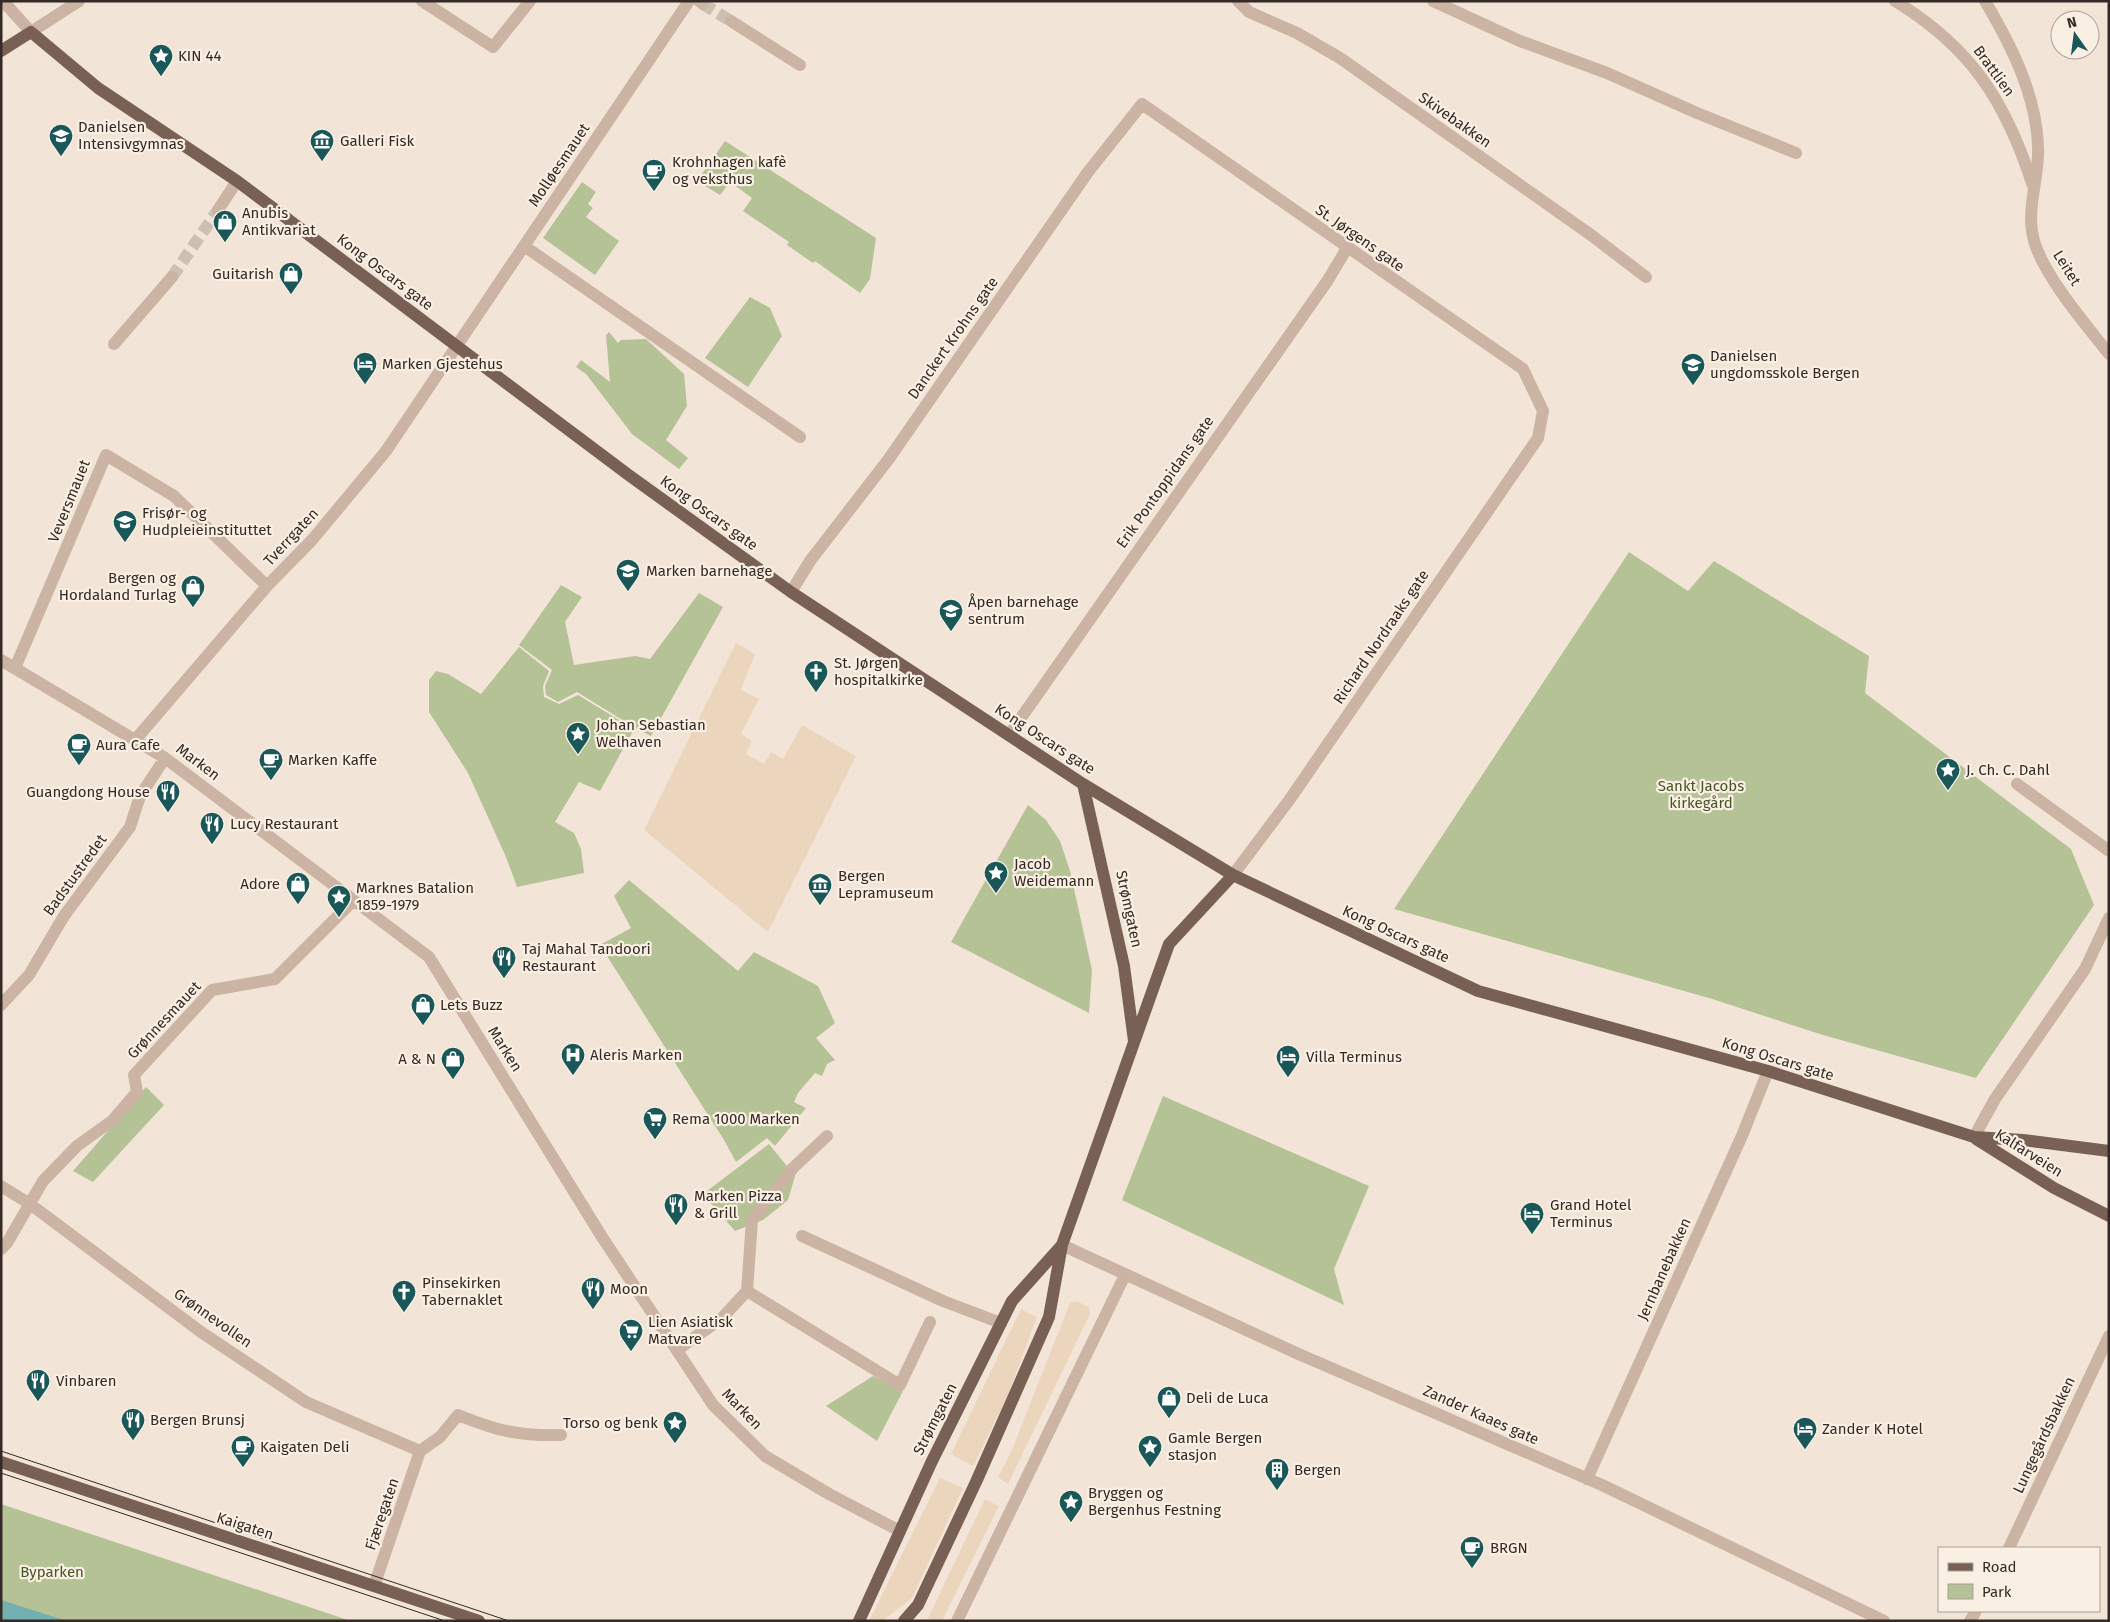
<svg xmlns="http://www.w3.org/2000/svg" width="2110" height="1622" font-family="'Fira Sans',sans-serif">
  <rect width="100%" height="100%" fill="#f2e5d7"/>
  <path fill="#b5c296" d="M 725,141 L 876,238 L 870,279 L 860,293 L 815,261 L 813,263 L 787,245 L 789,242 L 743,211 L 752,198 L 730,182 L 720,195 L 697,181 Z
    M 582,182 L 596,192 L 588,204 L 593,208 L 586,217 L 619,241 L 595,275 L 543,238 Z
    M 750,297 L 770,308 L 782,336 L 748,387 L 705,358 Z
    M 609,332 L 618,343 L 621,340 L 646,339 L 684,374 L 687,406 L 666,440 L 688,458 L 679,469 L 632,434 L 586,374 L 576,367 L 581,360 L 610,382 L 606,335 Z
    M 1629,552 L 1688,591 L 1714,561 L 1869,656 L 1865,693 L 2071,849 L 2094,905 L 1976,1078 L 1823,1035 L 1709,998 L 1394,909 Z
    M 561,585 L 582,597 L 565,622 L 574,665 L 635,656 L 650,659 L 699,593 L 723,607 L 651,736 L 637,729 L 577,692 L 558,702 L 546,695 L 545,686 L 552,670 L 519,645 Z
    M 519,647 L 549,671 L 543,686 L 544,697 L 559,704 L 578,695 L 634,729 L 600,791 L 579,782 L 555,822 L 574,833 L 581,849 L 584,873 L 517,887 L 506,857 L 468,773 L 429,712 L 429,680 L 436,671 L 448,674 L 481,694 Z
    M 1028,805 L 1046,820 L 1060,841 L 1070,871 L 1092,970 L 1089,1013 L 951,942 Z
    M 629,880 L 738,971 L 754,952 L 818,986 L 835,1023 L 816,1038 L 835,1060 L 827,1064 L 822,1076 L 815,1073 L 798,1093 L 794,1102 L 806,1108 L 775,1146 L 767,1138 L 736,1162 L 724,1140 L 600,945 L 631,928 L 614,896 Z
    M 146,1087 L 164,1105 L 93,1182 L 73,1171 Z
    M 1163,1096 L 1369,1186 L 1334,1269 L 1344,1305 L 1122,1200 Z
    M 769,1144 L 795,1176 L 788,1200 L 763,1220 L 735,1231 L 703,1194 Z
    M 873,1376 L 903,1391 L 877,1441 L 826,1406 Z
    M 1,1504 L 351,1621 L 1,1621 Z"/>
  <path fill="#ecd5bd" d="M 736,643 L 755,654 L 741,690 L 759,699 L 741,734 L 752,741 L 746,754 L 764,764 L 771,752 L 783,759 L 802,725 L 856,756 L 768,932 L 644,830 Z
    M 1077,1301 L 1089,1307 L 1090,1314 L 1008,1484 L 998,1477 L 1012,1450 L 1068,1308 L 1070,1303 Z
    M 1021,1309 L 1037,1317 L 1007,1397 L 973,1466 L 951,1454 Z
    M 940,1478 L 963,1488 L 912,1598 L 882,1621 L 869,1621 Z
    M 985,1499 L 999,1506 L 942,1621 L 932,1621 L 928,1618 Z"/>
  <path fill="#74b0b1" d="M 1,1600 L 67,1621 L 1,1621 Z"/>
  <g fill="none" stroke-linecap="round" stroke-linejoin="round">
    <path stroke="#ccc0b3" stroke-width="12" stroke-dasharray="12 6" stroke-linecap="butt" d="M 703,4 L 731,21
      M 172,277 L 218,210"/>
    <path stroke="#cbb4a3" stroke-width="12" d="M 3,1 L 31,32 L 79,1
      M 422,1 L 493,47 L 530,1
      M 699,1 L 703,4
      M 1238,1 L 1249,12 L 1297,33 L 1340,58 L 1591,235 L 1646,277
      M 1433,1 L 1520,41 L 1607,73 L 1697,113 L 1796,153
      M 1895,1 C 1972,48 2006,102 2033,186
      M 1985,1 C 2011,45 2036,94 2038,146 C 2040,178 2024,211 2035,244 C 2046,278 2086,325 2109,354
      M 731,21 L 800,65
      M 218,210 L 237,181
      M 524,246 L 800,437
      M 114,344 L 172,277
      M 791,592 L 810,561 L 888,460 L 1088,172 L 1142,104 L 1523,369 L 1543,411 L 1538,438 L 1290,799 L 1233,875
      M 1,660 L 165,758 L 429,957 L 602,1237 L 713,1405 L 765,1456 L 829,1494 L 900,1531
      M 15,668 L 106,455 L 174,496 L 267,586
      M 1009,735 L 1328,280 L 1347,248
      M 136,739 L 267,586 L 312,540 L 386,451 L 689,1
      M 2017,784 L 2109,851
      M 1,1005 L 29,975 L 64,916 L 130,827 L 140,796 L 165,758
      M 1974,1137 L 1995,1099 L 2085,969 L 2109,918
      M 1,1186 L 30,1204 L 201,1332 L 306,1402 L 420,1451
      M 802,1236 L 943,1301 L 1001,1323
      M 1062,1245 L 1294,1352 L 1602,1485 L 1884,1621
      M 1,1249 L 7,1243 L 43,1181 L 77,1146 L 113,1120 L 137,1092 L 134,1075 L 212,990 L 275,979 L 353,901
      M 747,1291 L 752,1220 L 793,1168 L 827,1136
      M 677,1350 L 722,1318 L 747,1291 L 900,1385 L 930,1322
      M 420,1451 L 440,1437 L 458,1415 C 498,1431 518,1436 561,1435
      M 1587,1479 L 1741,1138 L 1768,1071
      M 2009,1548 L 2109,1336
      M 374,1586 L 420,1451
      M 957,1621 L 1125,1275
      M 1970,1621 L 1976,1611"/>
    <path stroke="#786055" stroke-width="12" d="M 1,51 L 31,32 L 98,88 L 237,181 L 630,476 L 791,592 L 1083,784 L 1233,875 L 1478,991 L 1768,1071 L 1974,1137 L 2023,1140 L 2109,1151
      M 1083,784 L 1124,966 L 1134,1041
      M 1976,1139 L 2054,1188 L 2109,1216
      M 1,1462 L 479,1621
      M 859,1621 L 932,1461 L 1012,1301 L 1062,1245
      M 904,1621 L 918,1605 L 976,1482 L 1049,1317 L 1062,1245 L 1169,944 L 1233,875"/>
    <path stroke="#352a25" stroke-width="1" d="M 1,1451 L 509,1621
      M 1,1473 L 445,1621"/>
  </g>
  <defs>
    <symbol id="sight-pin" viewBox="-11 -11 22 30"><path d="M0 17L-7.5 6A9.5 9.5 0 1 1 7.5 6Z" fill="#195759" stroke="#faefe3"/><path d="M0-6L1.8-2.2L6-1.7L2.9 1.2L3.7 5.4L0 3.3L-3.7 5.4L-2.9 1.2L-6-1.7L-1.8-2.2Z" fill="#fff"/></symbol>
    <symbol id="school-pin" viewBox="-11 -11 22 30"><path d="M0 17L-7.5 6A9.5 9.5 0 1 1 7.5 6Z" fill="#195759" stroke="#faefe3"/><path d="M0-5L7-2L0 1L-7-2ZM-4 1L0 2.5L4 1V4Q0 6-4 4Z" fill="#fff"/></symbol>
    <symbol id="museum-pin" viewBox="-11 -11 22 30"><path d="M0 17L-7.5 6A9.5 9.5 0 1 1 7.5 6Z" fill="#195759" stroke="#faefe3"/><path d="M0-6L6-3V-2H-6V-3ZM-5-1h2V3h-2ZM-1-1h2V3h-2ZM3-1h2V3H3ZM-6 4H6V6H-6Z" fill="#fff"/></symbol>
    <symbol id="cafe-pin" viewBox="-11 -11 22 30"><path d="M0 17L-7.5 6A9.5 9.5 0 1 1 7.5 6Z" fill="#195759" stroke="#faefe3"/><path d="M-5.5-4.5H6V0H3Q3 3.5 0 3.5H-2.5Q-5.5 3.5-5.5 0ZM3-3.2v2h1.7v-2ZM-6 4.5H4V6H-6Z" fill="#fff"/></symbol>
    <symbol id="shop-pin" viewBox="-11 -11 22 30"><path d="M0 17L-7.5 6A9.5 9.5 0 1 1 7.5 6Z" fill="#195759" stroke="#faefe3"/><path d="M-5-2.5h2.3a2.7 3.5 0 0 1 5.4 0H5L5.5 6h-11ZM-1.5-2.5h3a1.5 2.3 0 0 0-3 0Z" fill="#fff"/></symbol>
    <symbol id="hotel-pin" viewBox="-11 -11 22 30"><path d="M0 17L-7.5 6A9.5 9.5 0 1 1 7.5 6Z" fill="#195759" stroke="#faefe3"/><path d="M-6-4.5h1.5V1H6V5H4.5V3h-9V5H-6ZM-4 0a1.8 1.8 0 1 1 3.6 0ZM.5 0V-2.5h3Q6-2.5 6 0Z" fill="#fff"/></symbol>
    <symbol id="university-pin" viewBox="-11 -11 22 30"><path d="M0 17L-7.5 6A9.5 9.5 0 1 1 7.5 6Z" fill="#195759" stroke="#faefe3"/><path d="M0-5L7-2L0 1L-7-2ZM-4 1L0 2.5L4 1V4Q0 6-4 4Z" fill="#fff"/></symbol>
    <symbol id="church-pin" viewBox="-11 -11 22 30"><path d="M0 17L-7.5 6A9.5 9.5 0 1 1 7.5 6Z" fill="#195759" stroke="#faefe3"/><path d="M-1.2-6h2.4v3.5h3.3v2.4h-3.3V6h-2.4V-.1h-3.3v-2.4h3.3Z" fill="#fff"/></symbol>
    <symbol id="restaurant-pin" viewBox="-11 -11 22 30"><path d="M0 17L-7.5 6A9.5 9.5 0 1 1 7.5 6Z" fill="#195759" stroke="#faefe3"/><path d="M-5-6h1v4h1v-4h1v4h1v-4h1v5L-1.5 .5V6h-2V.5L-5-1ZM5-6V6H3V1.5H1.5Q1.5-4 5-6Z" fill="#fff"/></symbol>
    <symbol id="hospital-pin" viewBox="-11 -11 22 30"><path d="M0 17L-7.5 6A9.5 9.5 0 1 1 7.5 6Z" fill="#195759" stroke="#faefe3"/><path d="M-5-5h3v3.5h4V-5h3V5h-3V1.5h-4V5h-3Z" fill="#fff"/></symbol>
    <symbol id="supermarket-pin" viewBox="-11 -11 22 30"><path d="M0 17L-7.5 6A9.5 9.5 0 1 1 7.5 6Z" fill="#195759" stroke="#faefe3"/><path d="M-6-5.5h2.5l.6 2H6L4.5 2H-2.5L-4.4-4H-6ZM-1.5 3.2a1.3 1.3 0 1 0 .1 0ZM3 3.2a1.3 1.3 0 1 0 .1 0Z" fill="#fff"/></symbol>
    <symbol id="building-pin" viewBox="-11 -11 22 30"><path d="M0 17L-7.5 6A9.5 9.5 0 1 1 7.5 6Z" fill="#195759" stroke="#faefe3"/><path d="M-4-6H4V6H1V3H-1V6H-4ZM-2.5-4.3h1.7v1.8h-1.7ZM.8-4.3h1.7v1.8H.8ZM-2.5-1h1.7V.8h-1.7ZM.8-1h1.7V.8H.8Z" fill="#fff"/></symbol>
  </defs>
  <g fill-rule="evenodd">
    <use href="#sight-pin" x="147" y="42" width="28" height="38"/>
    <use href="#school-pin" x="47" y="122" width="28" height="38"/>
    <use href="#museum-pin" x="308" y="127" width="28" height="38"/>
    <use href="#cafe-pin" x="640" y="157" width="28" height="38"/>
    <use href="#shop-pin" x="211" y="208" width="28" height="38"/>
    <use href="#shop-pin" x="277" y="260" width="28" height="38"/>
    <use href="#hotel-pin" x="351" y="350" width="28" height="38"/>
    <use href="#school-pin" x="1679" y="351" width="28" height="38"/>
    <use href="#university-pin" x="111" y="508" width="28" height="38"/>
    <use href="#school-pin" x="614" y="557" width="28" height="38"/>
    <use href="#shop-pin" x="179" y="573" width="28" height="38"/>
    <use href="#school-pin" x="937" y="597" width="28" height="38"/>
    <use href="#church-pin" x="802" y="658" width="28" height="38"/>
    <use href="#sight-pin" x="564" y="720" width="28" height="38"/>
    <use href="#cafe-pin" x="65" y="731" width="28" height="38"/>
    <use href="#cafe-pin" x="257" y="746" width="28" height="38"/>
    <use href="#sight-pin" x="1934" y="756" width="28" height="38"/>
    <use href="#restaurant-pin" x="154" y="778" width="28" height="38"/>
    <use href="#restaurant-pin" x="198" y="810" width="28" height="38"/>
    <use href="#sight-pin" x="982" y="859" width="28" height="38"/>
    <use href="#shop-pin" x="284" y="870" width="28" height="38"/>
    <use href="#museum-pin" x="806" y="871" width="28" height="38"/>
    <use href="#sight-pin" x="325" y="883" width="28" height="38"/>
    <use href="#restaurant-pin" x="490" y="944" width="28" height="38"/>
    <use href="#shop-pin" x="409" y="991" width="28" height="38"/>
    <use href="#hospital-pin" x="559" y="1041" width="28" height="38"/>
    <use href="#hotel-pin" x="1274" y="1043" width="28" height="38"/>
    <use href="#shop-pin" x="439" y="1045" width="28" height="38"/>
    <use href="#supermarket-pin" x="641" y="1105" width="28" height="38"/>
    <use href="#restaurant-pin" x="662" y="1191" width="28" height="38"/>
    <use href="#hotel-pin" x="1518" y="1200" width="28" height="38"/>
    <use href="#restaurant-pin" x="579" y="1275" width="28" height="38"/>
    <use href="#church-pin" x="390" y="1278" width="28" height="38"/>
    <use href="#supermarket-pin" x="617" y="1317" width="28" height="38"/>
    <use href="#restaurant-pin" x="24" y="1367" width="28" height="38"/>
    <use href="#shop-pin" x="1155" y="1384" width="28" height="38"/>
    <use href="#restaurant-pin" x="119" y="1406" width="28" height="38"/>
    <use href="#sight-pin" x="661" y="1409" width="28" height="38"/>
    <use href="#hotel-pin" x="1791" y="1415" width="28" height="38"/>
    <use href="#cafe-pin" x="229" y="1433" width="28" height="38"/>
    <use href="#sight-pin" x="1136" y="1433" width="28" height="38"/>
    <use href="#building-pin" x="1263" y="1456" width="28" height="38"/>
    <use href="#sight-pin" x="1057" y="1488" width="28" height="38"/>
    <use href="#cafe-pin" x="1458" y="1534" width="28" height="38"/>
  </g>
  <g text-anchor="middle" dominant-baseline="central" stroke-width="4.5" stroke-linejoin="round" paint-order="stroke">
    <g font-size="15" fill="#352a25" stroke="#faefe3" text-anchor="start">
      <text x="178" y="56">KIN 44</text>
      <text x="78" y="127">Danielsen<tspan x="78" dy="17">Intensivgymnas</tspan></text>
      <text x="340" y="141">Galleri Fisk</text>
      <text x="672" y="162">Krohnhagen kafè<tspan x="672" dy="17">og veksthus</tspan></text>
      <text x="242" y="213">Anubis<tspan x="242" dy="17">Antikvariat</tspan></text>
      <text x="274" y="274" text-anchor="end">Guitarish</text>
      <text x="1710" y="356">Danielsen<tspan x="1710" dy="17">ungdomsskole Bergen</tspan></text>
      <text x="382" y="364">Marken Gjestehus</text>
      <text x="142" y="513">Frisør- og<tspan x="142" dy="17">Hudpleieinstituttet</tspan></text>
      <text x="646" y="571">Marken barnehage</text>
      <text x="176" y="578" text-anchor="end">Bergen og<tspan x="176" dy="17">Hordaland Turlag</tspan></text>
      <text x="968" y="602">Åpen barnehage<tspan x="968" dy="17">sentrum</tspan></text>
      <text x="834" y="663">St. Jørgen<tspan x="834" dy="17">hospitalkirke</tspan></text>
      <text x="596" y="725">Johan Sebastian<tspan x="596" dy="17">Welhaven</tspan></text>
      <text x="96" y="745">Aura Cafe</text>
      <text x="288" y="760">Marken Kaffe</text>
      <text x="1966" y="770">J. Ch. C. Dahl</text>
      <text x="150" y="792" text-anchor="end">Guangdong House</text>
      <text x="230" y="824">Lucy Restaurant</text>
      <text x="1014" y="864">Jacob<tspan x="1014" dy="17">Weidemann</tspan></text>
      <text x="838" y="876">Bergen<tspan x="838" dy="17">Lepramuseum</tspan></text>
      <text x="280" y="884" text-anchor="end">Adore</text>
      <text x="356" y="888">Marknes Batalion<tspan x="356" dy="17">1859-1979</tspan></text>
      <text x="522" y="949">Taj Mahal Tandoori<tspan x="522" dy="17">Restaurant</tspan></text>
      <text x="440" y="1005">Lets Buzz</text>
      <text x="590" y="1055">Aleris Marken</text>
      <text x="1306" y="1057">Villa Terminus</text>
      <text x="436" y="1059" text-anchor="end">A &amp; N</text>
      <text x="672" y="1119">Rema 1000 Marken</text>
      <text x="694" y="1196">Marken Pizza<tspan x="694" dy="17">&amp; Grill</tspan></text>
      <text x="1550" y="1205">Grand Hotel<tspan x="1550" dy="17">Terminus</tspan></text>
      <text x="422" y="1283">Pinsekirken<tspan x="422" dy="17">Tabernaklet</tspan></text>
      <text x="610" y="1289">Moon</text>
      <text x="648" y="1322">Lien Asiatisk<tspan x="648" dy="17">Matvare</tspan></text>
      <text x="56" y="1381">Vinbaren</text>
      <text x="1186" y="1398">Deli de Luca</text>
      <text x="150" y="1420">Bergen Brunsj</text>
      <text x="658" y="1423" text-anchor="end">Torso og benk</text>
      <text x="1822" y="1429">Zander K Hotel</text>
      <text x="1168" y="1438">Gamle Bergen<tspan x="1168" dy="17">stasjon</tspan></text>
      <text x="260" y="1447">Kaigaten Deli</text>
      <text x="1294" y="1470">Bergen</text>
      <text x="1088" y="1493">Bryggen og<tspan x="1088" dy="17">Bergenhus Festning</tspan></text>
      <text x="1490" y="1548">BRGN</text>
    </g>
    <g font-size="15" fill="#352a25" stroke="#faefe3">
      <text transform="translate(1994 71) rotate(54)">Brattlien</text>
      <text transform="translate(1455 120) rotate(35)">Skivebakken</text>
      <text transform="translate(559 165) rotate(-56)">Molløesmauet</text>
      <text transform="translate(1360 238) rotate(35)">St. Jørgens gate</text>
      <text transform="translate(2067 268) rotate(58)">Leitet</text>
      <text transform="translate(385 272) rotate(37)">Kong Oscars gate</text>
      <text transform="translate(953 338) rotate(-55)">Danckert Krohns gate</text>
      <text transform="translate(1165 482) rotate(-55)">Erik Pontoppidans gate</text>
      <text transform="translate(69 501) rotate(-68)">Veversmauet</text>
      <text transform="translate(709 513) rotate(36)">Kong Oscars gate</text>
      <text transform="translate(291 537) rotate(-47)">Tverrgaten</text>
      <text transform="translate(1381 637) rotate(-56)">Richard Nordraaks gate</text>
      <text transform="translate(1045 739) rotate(33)">Kong Oscars gate</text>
      <text transform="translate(198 762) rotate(37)">Marken</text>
      <text transform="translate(75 875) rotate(-54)">Badstustredet</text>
      <text transform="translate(1129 909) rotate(78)">Strømgaten</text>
      <text transform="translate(1396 934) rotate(25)">Kong Oscars gate</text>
      <text transform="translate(164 1020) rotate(-47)">Grønnesmauet</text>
      <text transform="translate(505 1049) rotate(58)">Marken</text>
      <text transform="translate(1778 1059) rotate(17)">Kong Oscars gate</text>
      <text transform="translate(2029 1153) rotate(32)">Kalfarveien</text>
      <text transform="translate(1664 1269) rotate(-66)">Jernbanebakken</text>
      <text transform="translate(213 1318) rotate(35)">Grønnevollen</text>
      <text transform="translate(742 1409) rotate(46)">Marken</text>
      <text transform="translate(1481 1415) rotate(24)">Zander Kaaes gate</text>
      <text transform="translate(935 1419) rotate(-63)">Strømgaten</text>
      <text transform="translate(2044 1435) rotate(-65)">Lungegårdsbakken</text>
      <text transform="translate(382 1514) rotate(-71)">Fjæregaten</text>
      <text transform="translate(245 1526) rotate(18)">Kaigaten</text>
    </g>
    <g font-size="15" fill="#465528" stroke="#faefe3">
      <text x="1701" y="786">Sankt Jacobs<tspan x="1701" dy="17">kirkegård</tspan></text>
      <text x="52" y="1572">Byparken</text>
    </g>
  </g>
  <rect width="2110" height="1622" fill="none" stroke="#352a25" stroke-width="5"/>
  <rect x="1938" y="1547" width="162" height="65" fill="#faefe3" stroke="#aba097"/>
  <rect x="1948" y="1563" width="25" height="8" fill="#786055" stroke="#aba097"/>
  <text x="1982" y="1572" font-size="15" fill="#352a25">Road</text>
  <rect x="1948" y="1584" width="25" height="15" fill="#b5c296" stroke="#aba097"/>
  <text x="1982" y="1597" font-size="15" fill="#352a25">Park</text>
  <g transform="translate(2075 35) rotate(346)"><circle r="24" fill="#faefe3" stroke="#aba097"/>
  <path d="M0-4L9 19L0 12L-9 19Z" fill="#195759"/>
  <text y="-8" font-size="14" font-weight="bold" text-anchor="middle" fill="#352a25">N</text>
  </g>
</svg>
